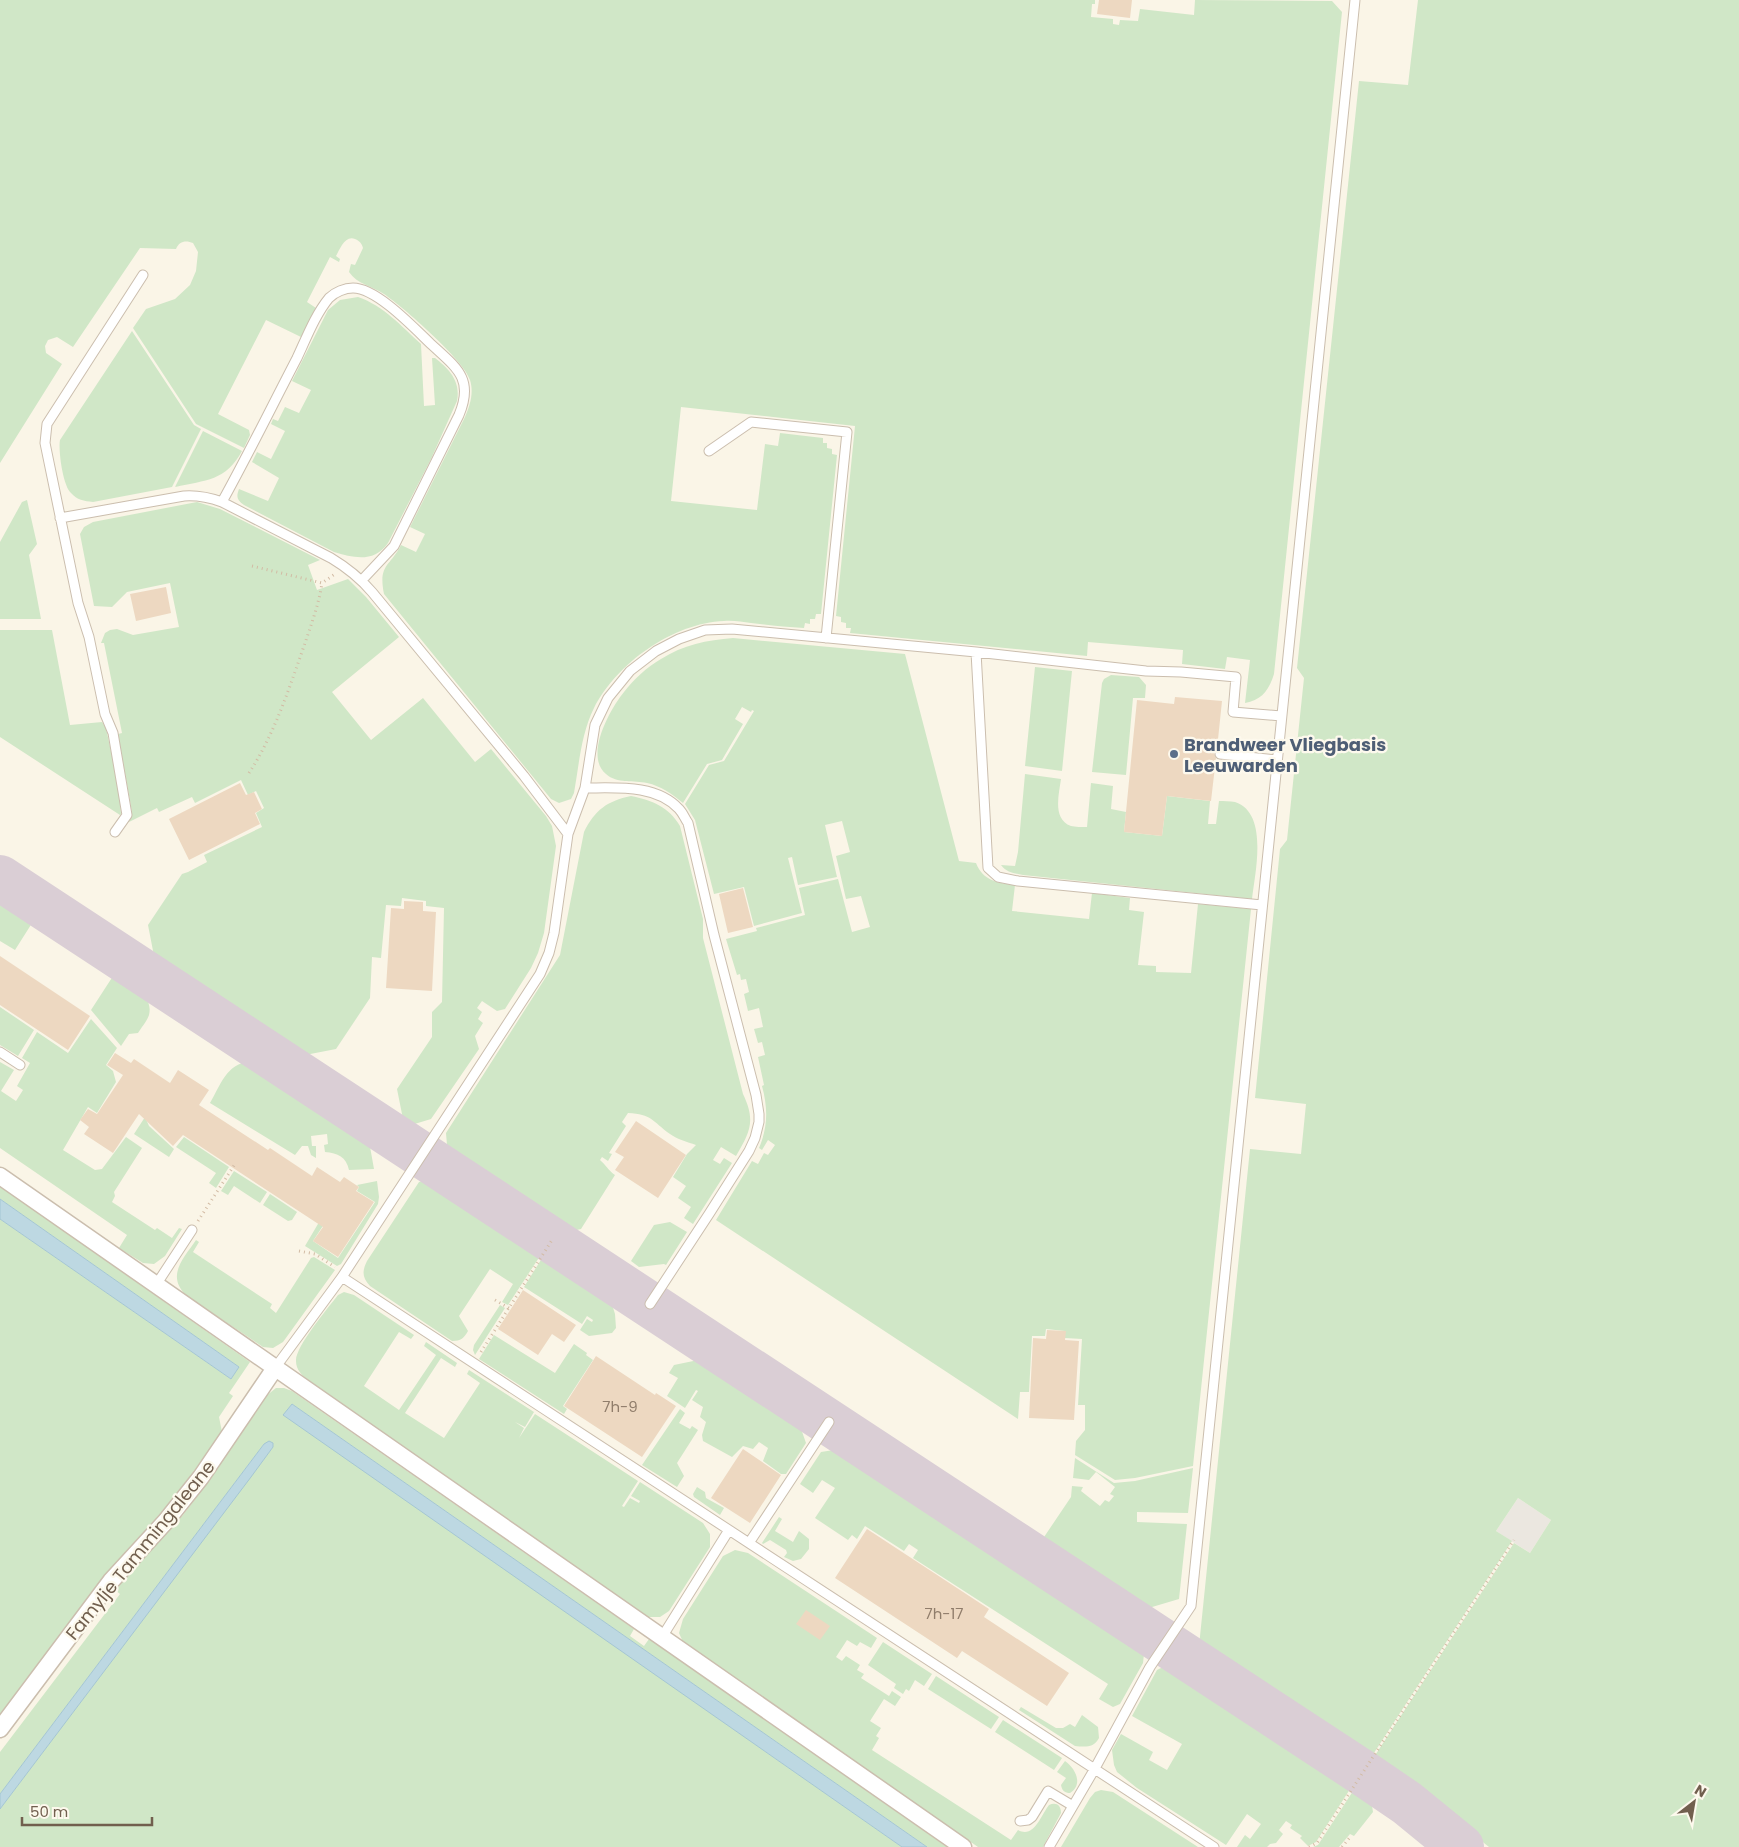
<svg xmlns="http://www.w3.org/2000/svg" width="1739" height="1847" font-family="Poppins,sans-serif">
  <rect width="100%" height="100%" fill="#faf5e7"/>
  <path fill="#ebe7e0" d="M 1518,1498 L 1551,1520 L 1530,1553 L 1496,1531 Z"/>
  <path fill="#d0e7c7" d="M 0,0 L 1095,0 L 1095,4 L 1092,4 L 1091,17 L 1113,19 L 1113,24 L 1119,25 L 1120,20 L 1138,21 L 1140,9 L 1194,15 L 1195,0 L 1332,1 L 1342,12 L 1274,674 C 1269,690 1262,700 1245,703 L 1250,660 L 1227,657 L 1225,669 L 1182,664 L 1183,650 L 1088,642 L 1087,656 L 850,633 L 851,628 L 846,628 L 846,623 L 841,622 L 841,617 L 836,616 L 855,426 L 681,407 L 671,501 L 757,510 L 765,444 L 778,446 L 780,433 L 823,438 L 823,443 L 827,443 L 827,448 L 832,449 L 832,454 L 837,455 L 821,614 L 816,614 L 815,619 L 810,619 L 810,624 L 805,623 L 804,628 C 786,627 769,625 751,623 C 742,622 733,620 724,621 C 673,623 617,663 594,708 C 581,734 579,765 574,793 L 571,799 L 559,803 L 551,799 L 384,594 C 378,564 390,567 401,545 L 416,552 L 425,534 L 410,527 L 465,417 C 470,405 474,393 470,380 C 464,360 403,307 384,294 C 372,286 357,284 349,272 L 351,264 L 355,265 L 363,248 C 362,244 360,241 355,239 C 345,235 340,249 336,256 L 340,259 L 339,262 L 330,257 L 307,302 L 316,308 L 301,337 L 266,320 L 218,414 L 249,430 L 250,435 L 244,448 L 196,424 L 133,328 L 146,309 L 175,299 L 190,285 L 196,271 L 198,252 L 193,243 C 186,240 179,241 176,249 L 140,248 L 73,347 L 57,337 L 48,340 L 45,346 L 46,353 L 62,364 L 0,463 Z
    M 1418,0 L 1739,0 L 1739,1847 L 1489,1847 L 1434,1803 L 1372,1760 L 1514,1543 L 1530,1553 L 1551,1520 L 1518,1498 L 1496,1531 L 1512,1541 L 1370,1759 L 1199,1646 L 1250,1149 L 1301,1154 L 1306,1104 L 1255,1098 L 1280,849 L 1287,840 L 1304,678 L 1297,668 L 1359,81 L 1408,85 Z
    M 358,297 C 384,306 401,326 421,344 L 424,406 L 435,405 L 432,358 L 435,358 C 449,369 461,381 457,401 L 431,459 L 388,543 C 374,563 354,558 334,552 L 244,505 C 237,500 236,497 239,489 L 268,501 L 279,478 L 252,462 L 257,452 L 271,459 L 285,431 L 271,424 L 273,419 L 278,421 L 285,407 L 299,413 L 311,390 L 292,381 L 328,310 L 340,300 Z
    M 132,331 L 194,425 L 201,429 L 172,487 L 93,502 C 84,501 77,500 71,493 C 63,486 58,450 60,440 Z
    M 203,431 L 242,451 C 226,481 206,480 175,487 Z
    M 27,500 L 37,544 L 29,555 L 41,619 L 0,619 L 0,542 L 22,502 Z
    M 197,502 L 220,509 L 320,560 L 308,565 L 317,590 L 348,579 L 366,597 L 399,637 L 332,692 L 371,740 L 423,698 L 475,762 L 491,749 L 546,816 L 552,826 L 556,846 L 544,933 L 538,953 L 531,968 L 505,1009 L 497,1011 L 482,1001 L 477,1008 L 482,1012 L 478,1019 L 483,1023 L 475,1036 L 479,1049 L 431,1119 L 408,1126 L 404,1124 L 397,1089 L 432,1037 L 432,1012 L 442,1002 L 444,908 L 426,906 L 426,901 L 402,898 L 401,906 L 386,905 L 381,958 L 372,957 L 370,998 L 336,1049 L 300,1056 L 155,961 L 148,925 L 182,874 L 188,872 L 207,862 L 204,855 L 262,827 L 256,813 L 264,808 L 256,791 L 248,795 L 241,780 L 195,803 L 192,797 L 159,812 L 157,808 L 129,822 L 132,812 L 118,734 L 122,733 L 104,643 L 101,643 L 105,633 L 110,630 L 117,629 L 133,635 L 179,627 L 170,583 L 127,592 L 112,607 L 94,606 L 80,534 L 84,527 L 93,522 Z
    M 0,630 L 52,630 L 70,725 L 102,722 L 106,728 L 119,789 L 121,814 L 120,815 L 0,737 Z
    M 733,638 L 905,654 L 959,861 L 976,863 C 983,881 998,883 1015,885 L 1012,911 L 1089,919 L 1092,893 L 1130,898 L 1129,910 L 1144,912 L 1138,965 L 1156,966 L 1156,972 L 1191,973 L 1198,904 L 1251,909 L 1193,1466 L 1135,1478 L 1115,1480 L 1075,1455 L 1076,1441 L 1085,1430 L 1085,1405 L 1078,1405 L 1082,1339 L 1065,1338 L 1065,1331 L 1046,1329 L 1045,1336 L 1032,1336 L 1029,1392 L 1020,1392 L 1018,1419 L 716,1220 L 752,1161 L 758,1164 L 764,1153 L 768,1155 L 775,1145 L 768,1140 L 762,1150 L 759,1148 C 768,1127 768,1108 762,1086 L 764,1085 L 758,1057 L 765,1055 L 762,1042 L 758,1043 L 754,1029 L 763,1027 L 759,1008 L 748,1011 L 744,994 L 749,992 L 746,979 L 741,980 L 740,974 L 737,975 L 726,939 L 757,931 L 756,928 L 805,915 L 799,888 L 838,879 L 852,932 L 870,927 L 861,896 L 846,899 L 836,856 L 850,852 L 842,821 L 825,825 L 837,877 L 798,885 L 792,857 L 788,858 L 802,913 L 754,926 L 744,887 L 714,894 L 695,820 L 685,804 L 709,765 L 724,761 L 754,711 L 752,710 L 751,712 L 742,707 L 735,719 L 743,724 L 722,760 L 707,764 L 683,803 C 672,794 661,786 647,783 C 634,780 617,784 606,774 C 584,756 610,709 624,692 C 634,679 647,667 661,659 C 683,645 707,640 733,638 Z
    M 1035,667 L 1072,671 L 1062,771 L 1025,766 Z
    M 1111,675 L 1139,677 L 1146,685 L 1145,698 L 1133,698 L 1126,775 L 1092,772 L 1102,683 L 1104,679 Z
    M 1025,774 L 1061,779 C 1059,794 1052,819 1071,826 C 1075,827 1082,827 1087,827 L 1091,783 L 1113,786 L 1111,809 L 1126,812 L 1124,832 L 1162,836 L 1167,796 L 1210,801 L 1208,824 L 1216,824 L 1219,801 C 1224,801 1230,801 1235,802 C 1269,813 1255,873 1252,899 L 1023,875 C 1014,873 1007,873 1001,865 L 1015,866 L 1018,852 Z
    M 631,796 C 652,800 669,807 680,826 L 703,919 L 703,938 L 743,1094 C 756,1121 750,1132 736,1156 L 721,1147 L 713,1160 L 720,1164 L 724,1158 L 732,1163 L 693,1224 L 684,1218 L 691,1207 L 678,1198 L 686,1186 L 673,1177 L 687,1154 L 696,1145 C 687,1142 677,1139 670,1134 C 652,1121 652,1114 628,1113 L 622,1122 L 626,1126 L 609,1153 L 612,1154 L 608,1161 L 602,1157 L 600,1160 C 606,1165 608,1170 615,1175 L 581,1229 L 568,1232 L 452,1156 L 447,1145 L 446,1133 L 560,955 L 584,832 C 595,810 607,801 631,796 Z
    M 0,897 L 34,920 L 15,950 L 0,941 Z
    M 115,973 C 129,982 154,994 149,1015 C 147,1021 141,1028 138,1033 L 129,1034 L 121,1046 L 91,1010 Z
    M 0,1007 L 34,1030 L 18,1056 L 0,1045 Z
    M 91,1019 L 117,1048 L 106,1065 L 113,1071 L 116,1082 L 97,1113 L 88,1107 L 63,1150 L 95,1170 L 102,1169 L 126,1137 L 142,1148 L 114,1192 L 115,1196 L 112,1202 L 155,1230 L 157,1228 L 172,1238 L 179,1228 L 182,1229 L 165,1256 L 154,1264 L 143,1263 L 119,1248 L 127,1235 L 0,1148 L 0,1062 L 14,1070 L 1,1091 L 16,1101 L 23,1090 L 17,1086 L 30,1063 L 22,1058 L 37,1032 L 68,1053 Z
    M 249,1062 L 369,1141 L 374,1169 L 349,1170 C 346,1157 338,1153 325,1152 L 324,1145 L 328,1144 L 327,1134 L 311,1136 L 312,1146 L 316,1146 L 316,1158 L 311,1155 L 308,1146 L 302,1146 L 295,1155 L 210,1103 C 220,1086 227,1063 249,1062 Z
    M 145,1117 L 149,1126 L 174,1149 L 169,1157 L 134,1134 Z
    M 184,1137 L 229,1167 L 216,1188 L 209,1183 L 216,1173 L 176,1147 Z
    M 234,1171 L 267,1192 L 260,1203 L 234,1186 L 228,1195 L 221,1191 Z
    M 429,1179 L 542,1253 L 508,1305 L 502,1302 L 513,1284 L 490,1269 L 459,1316 L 468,1331 C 464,1338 461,1341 452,1341 L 370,1286 C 362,1278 362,1271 367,1261 L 419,1182 Z
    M 377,1181 L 379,1197 L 378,1204 L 341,1264 L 337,1266 L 305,1246 L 325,1212 L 330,1215 L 313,1241 L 338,1258 L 375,1202 L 357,1191 L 359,1187 L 357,1185 Z
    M 0,1186 L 250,1362 L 229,1393 L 233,1396 L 219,1417 L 222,1432 L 176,1496 L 103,1578 L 0,1714 L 0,1219 L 231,1379 L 239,1367 L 0,1199 Z
    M 270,1194 L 297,1212 L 292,1220 L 288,1221 L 263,1205 Z
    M 670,1222 L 687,1232 L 666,1265 L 664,1264 L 639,1267 L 631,1261 L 654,1225 Z
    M 196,1240 L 199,1242 L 193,1252 L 272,1304 L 270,1308 L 276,1313 L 311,1258 L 314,1257 L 335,1270 L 283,1342 L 273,1348 L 263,1347 L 187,1296 C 165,1276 184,1258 196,1240 Z
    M 544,1255 L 610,1298 L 615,1314 L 616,1328 L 612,1333 L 589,1336 L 580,1330 L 587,1319 L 592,1322 L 593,1320 L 587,1316 L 582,1324 L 524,1287 Z
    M 344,1292 L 354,1295 L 414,1335 L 411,1339 L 399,1332 L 364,1386 L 399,1410 L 436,1355 L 424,1346 L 426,1342 L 457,1363 L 455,1367 L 441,1358 L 405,1413 L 444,1438 L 480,1383 L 467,1374 L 469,1370 L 534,1412 L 525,1427 L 515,1422 L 524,1428 L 519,1438 L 535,1414 L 638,1481 L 622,1506 L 624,1507 L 630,1498 L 639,1503 L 640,1501 L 631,1496 L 640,1482 L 703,1523 L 710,1534 L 710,1547 L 669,1611 L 660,1617 L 648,1617 L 308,1380 C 302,1375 296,1370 296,1361 C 295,1347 328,1308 338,1295 Z
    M 500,1305 L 505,1308 L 475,1355 L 473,1350 L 474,1345 Z
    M 494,1335 L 555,1373 L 574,1344 L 587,1353 L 586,1355 L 593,1360 L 563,1406 L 567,1409 L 564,1414 L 479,1359 Z
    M 703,1359 L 799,1423 L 806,1443 L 786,1474 L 781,1474 L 763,1461 L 768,1448 L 759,1442 L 753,1449 L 743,1446 L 732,1457 L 703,1441 L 702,1435 L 706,1422 L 700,1417 L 703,1407 L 692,1400 L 698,1391 L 696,1390 L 685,1408 L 667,1396 L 678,1378 L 669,1373 L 674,1365 Z
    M 276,1388 L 284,1388 L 292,1391 L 634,1629 L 630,1636 L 644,1646 L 649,1639 L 947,1847 L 927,1847 L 292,1404 L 284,1415 L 902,1847 L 0,1847 L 0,1809 L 273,1447 L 264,1444 L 0,1794 L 0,1752 L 120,1594 L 115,1590 L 183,1515 L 209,1481 L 266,1396 Z
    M 680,1409 L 685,1413 L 679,1423 L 690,1429 L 692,1426 L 698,1430 L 677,1463 L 684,1476 L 677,1487 L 642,1465 Z
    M 840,1449 L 1139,1646 L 1144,1654 L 1143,1663 L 1120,1704 L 1113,1707 L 1099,1699 L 1108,1684 L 913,1558 L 918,1550 L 909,1544 L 904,1551 L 865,1526 L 857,1539 L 852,1535 L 848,1540 L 815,1518 L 835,1488 L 822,1480 L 813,1493 L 800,1484 L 821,1452 Z
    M 1075,1458 L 1114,1483 L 1135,1481 L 1193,1468 L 1188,1513 L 1137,1512 L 1137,1522 L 1187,1524 L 1179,1599 L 1142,1610 L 1040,1543 L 1071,1497 L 1072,1486 L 1083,1487 L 1081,1491 L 1100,1506 L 1105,1500 L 1109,1502 L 1114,1496 L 1110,1494 L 1115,1487 L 1096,1472 L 1089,1480 L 1073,1478 Z
    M 697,1487 L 705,1492 L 706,1498 L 724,1508 L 720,1515 L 694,1497 L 693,1494 Z
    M 779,1517 L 782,1519 L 775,1531 L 793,1542 L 799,1531 L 809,1539 L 809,1549 L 801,1559 L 793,1561 L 784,1557 L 787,1553 L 786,1550 L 770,1540 L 763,1544 L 762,1543 Z
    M 735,1550 L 748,1553 L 877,1638 L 871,1648 L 860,1642 L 857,1646 L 847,1640 L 836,1657 L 842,1661 L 846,1656 L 860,1665 L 857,1670 L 864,1674 L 861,1678 L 889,1696 L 892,1691 L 901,1697 L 895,1706 L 884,1699 L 870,1721 L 881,1728 L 876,1736 L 879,1738 L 872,1750 L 1011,1840 L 1018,1830 C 1034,1839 1041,1815 1049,1805 C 1056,1802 1061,1805 1061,1813 L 1043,1847 L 978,1847 L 683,1642 L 679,1633 L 683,1619 L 723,1556 Z
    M 883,1642 L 932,1674 L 924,1686 L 915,1680 L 909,1691 L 906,1689 L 903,1694 L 894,1688 L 896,1684 L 868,1665 Z
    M 1169,1667 L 1352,1786 L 1316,1842 L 1308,1846 L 1300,1838 L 1302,1836 L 1290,1828 L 1292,1825 L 1286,1821 L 1279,1830 L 1283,1834 L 1276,1843 L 1270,1844 L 1267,1847 L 1237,1847 L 1245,1835 L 1250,1839 L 1261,1824 L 1247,1814 L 1226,1845 L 1137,1788 L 1117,1772 L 1114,1765 L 1112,1750 L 1121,1734 L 1153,1752 L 1149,1760 L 1167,1770 L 1182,1744 L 1132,1716 L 1157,1670 L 1161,1668 Z
    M 936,1676 L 999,1717 L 991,1729 L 928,1689 Z
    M 1021,1707 L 1056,1728 L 1063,1728 L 1070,1724 L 1075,1727 L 1082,1715 L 1098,1727 L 1099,1738 C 1094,1748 1085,1747 1075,1746 L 1019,1710 Z
    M 1003,1720 L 1062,1758 L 1054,1770 L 995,1732 Z
    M 1065,1761 C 1075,1768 1084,1784 1070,1793 C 1065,1793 1062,1791 1061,1785 L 1066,1778 L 1057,1772 Z
    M 1355,1788 L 1371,1799 L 1373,1812 L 1354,1836 L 1350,1834 L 1339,1847 L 1313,1847 L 1318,1845 Z
    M 1101,1790 L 1113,1792 L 1198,1847 L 1061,1847 L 1090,1798 L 1095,1792 Z"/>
  <path fill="#bdd8e2" stroke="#a4c6d3" d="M 0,1199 L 239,1367 L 231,1379 L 0,1219 Z
    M 292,1404 L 927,1847 L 902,1847 L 283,1415 Z
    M 269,1441 L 273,1443 L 273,1447 L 251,1477 L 0,1809 L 0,1794 L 264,1444 Z"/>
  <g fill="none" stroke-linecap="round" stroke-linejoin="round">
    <path stroke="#daced5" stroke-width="46" d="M 0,878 L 1363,1773 L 1407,1803 L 1461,1847"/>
  </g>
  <path fill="#edd8c1" d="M 1099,0 L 1132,0 L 1130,18 L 1097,14 Z
    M 166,587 L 171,613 L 136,621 L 130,594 Z
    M 1175,697 L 1222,701 L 1217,749 L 1214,753 L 1216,758 L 1211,801 L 1167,796 L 1162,836 L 1124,832 L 1137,700 L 1174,704 Z
    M 240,783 L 246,795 L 254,792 L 262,809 L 255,813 L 260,824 L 189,860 L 169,819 Z
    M 743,888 L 753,927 L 728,933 L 719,894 Z
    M 404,901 L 423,902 L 423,911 L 436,912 L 432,991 L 386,988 L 391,908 L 404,909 Z
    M 0,956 L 90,1016 L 68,1050 L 0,1005 Z
    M 115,1053 L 131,1063 L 134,1059 L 170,1083 L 178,1070 L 209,1090 L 199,1105 L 268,1150 L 270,1148 L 312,1176 L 317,1167 L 340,1182 L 344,1177 L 359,1187 L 356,1191 L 374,1202 L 338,1257 L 313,1241 L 323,1227 L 183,1135 L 173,1146 L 139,1114 L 113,1153 L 84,1134 L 89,1127 L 80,1120 L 88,1109 L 97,1114 L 123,1075 L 107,1065 Z
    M 636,1121 L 686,1155 L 658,1198 L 615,1170 L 624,1157 L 615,1152 Z
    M 523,1290 L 576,1325 L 564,1342 L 552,1334 L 538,1355 L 498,1329 Z
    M 1047,1330 L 1066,1331 L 1065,1340 L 1079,1341 L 1074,1420 L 1029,1418 L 1033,1338 L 1046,1339 Z
    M 596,1356 L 655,1395 L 656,1393 L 676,1406 L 642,1457 L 564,1406 Z
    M 743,1449 L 781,1475 L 750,1523 L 711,1498 Z
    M 867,1529 L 989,1609 L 984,1617 L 1069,1673 L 1047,1706 L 962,1651 L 957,1658 L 835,1578 Z
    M 806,1610 L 830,1626 L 820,1640 L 796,1624 Z"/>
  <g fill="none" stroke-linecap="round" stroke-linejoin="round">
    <defs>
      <path id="service" d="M 709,451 L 751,422 L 847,432 L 826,638
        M 222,502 C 248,455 272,406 297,358 C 306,339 315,315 329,298 C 335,292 345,288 353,288 C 377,288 415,329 432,345 C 457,368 474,379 459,415 L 394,546 L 362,580
        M 60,518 L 184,496 C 198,495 208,497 222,502 L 331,558 C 346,567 360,578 372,592 L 524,776 L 568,834
        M 976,652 L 988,868 L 998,877 L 1018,881 L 1262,905
        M 1220,754 L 1277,760
        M 585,788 C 616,788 656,784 679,809 C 683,813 685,819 688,823 L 714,935 L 756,1095 L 759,1114 L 759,1122 L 755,1138 L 749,1151 L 709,1214 L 650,1304
        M 115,832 L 127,815 L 113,733 L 105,714 L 89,637 L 78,603 L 45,443 L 47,424 L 143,275
        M 0,1052 L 20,1065
        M 342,1277 L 1214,1847
        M 156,1285 L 192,1230
        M 275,1368 L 342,1277 L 540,974 L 549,953 L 554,933 L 568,834 L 585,788 L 595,725 L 608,698 L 630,671 L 656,651 L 679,639 L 705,630 L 732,629 L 976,652 L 1146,671 L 1181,672 L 1236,677 L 1233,712 L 1281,716
        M 749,1543 L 829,1422
        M 662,1637 L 729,1530
        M 1020,1821 L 1028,1820 L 1032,1817 L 1048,1791 L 1073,1806
        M 1049,1847 L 1094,1770 L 1150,1667 L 1191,1606 L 1355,0"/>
      <path id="minor" d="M 0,1176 L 963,1847
        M 0,1729 L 111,1581 L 166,1521 L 201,1477 L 275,1368"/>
    </defs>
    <use href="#service" stroke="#cbbeae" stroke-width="11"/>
    <use href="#minor" stroke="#cbbeae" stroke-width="19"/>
    <path stroke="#d2bba4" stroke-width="3" stroke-dasharray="1 4" stroke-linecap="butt" d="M 252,566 L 322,583 L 335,574
      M 249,773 C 274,735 289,689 304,646 C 311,625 319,604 322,583
      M 198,1221 L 235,1164
      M 299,1251 L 315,1254 L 335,1267
      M 495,1300 L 509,1308
      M 481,1352 L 552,1240
      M 1309,1847 L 1317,1843 L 1514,1540
      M 1342,1847 L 1351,1836"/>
    <use href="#service" stroke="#fff" stroke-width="9"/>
    <use href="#minor" stroke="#fff" stroke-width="16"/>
  </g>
  <circle fill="#5c6f8a" stroke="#fdf9ed" stroke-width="2" cx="1174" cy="754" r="5"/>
  <g text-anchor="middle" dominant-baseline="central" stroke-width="4.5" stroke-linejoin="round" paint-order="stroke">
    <g font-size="15" fill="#907d6b">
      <text x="620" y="1406">7h-9</text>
      <text x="944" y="1613">7h-17</text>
    </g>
    <g font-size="18" font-weight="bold" fill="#4e5e75" stroke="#fdf9ed" text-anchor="start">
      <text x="1184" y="744">Brandweer Vliegbasis<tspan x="1184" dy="21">Leeuwarden</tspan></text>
    </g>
    <g font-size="18" fill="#715f4e" stroke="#fdf9ed">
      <text transform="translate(140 1550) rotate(-51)">Famylje Tammingaleane</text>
    </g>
  </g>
  <g transform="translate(1694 1802) rotate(31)" stroke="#fdf9ed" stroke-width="4" paint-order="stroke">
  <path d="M0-4L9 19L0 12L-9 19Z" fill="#715f4e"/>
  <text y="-8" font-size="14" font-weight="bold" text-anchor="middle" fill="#715f4e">N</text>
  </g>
  <path d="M22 1817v8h130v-8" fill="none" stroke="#715f4e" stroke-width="2.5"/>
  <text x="30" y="1817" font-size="15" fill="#715f4e" stroke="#fdf9ed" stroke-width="4" paint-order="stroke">50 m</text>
</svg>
